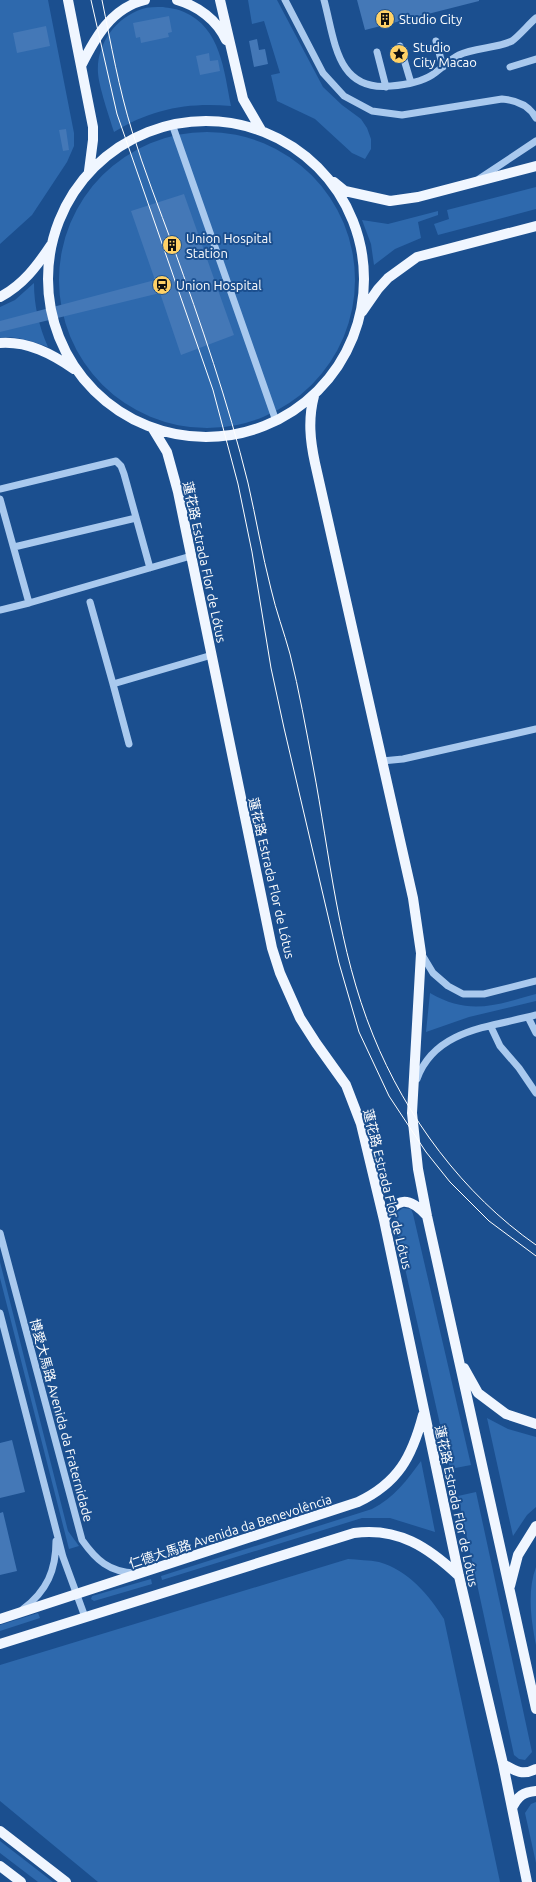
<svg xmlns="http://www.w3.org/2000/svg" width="536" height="1882" font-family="Ubuntu,'Noto Sans SC',sans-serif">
  <rect width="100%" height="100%" fill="#1b4f8f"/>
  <path fill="#2e69ad" d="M 0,0 L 48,0 L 74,133 L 74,146 L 67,162 L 32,215 L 0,244 Z
    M 248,0 L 277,0 L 323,87 L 342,105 L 361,119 L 367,128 L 371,139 L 371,149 L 365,159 L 352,153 L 315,119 L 277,101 L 271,75 L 280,73 L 264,21 L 252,24 Z
    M 163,7 C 169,8 178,9 184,12 C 221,28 224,71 231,106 C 188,102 151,109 114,132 C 109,116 99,87 98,73 C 96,45 115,18 142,9 C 148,7 156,7 163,7 Z
    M59 280a148 148 0 1 1 296 0a148 148 0 1 1-296 0Z
    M 536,187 L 536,209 L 438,235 L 434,224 L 449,219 L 447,210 Z
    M 438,211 L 438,215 L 418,222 L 421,238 L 395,249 L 374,265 L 371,244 L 362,220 L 388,224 Z
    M 34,283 C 34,306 39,326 48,347 C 34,342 15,335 0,338 L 0,307 L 15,300 Z
    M 430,993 C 470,1016 495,1005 536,994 L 536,1001 L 469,1017 L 426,1032 Z
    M 403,1208 L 411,1209 L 413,1214 L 471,1465 L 450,1469 L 394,1219 L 395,1214 Z
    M 0,1262 L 68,1531 L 79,1546 L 69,1549 L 0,1278 Z
    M 487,1418 L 508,1429 L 536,1437 L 536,1507 L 527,1515 L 513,1536 Z
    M 421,1461 L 435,1532 L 390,1518 L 362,1518 L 162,1580 L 161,1576 L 372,1509 C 394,1498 407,1480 421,1461 Z
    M 476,1492 L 532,1752 L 525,1760 L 519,1759 L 514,1755 L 458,1496 Z
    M 348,1559 C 358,1560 369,1560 379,1562 C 408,1570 429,1595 444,1619 L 500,1882 L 98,1882 L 0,1801 L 0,1665 Z
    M 536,1567 L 536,1645 C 531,1620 527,1591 536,1567 Z
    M 151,1579 L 152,1584 L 94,1601 L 91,1599 L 92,1596 Z
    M 38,1613 L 40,1618 L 0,1631 L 0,1625 Z
    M 536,1802 L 536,1863 L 525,1813 L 531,1804 Z
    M 0,1841 L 53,1882 L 38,1882 L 0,1853 Z"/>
  <path fill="#4478b7" d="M 357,0 L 479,0 L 479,1 L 365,30 Z
    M 169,16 L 172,32 L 168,33 L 169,37 L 141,43 L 140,37 L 136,38 L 133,23 Z
    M 46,26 L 50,46 L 17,53 L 13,33 Z
    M 257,39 L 259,50 L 265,49 L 268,64 L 254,67 L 249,41 Z
    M 209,53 L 210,61 L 218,60 L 220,71 L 200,75 L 196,56 Z
    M 66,129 L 69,150 L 63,151 L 59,130 Z
    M 184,194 L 234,335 L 181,355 L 160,293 L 0,332 L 0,321 L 155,280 L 131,211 Z
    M 12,1440 L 25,1492 L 0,1498 L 0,1443 Z
    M 3,1512 L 17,1571 L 0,1575 L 0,1513 Z"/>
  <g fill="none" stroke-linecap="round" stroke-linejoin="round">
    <path stroke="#a9c9ee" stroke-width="7" d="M 285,0 L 323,73 L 344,96 L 372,111 L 402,115 L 502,99 C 516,100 529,105 536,118
      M 324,0 C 335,40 336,92 391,86 C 404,85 421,82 432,75 C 441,69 449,60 459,55 C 473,48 498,48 512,41 C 520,35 528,25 536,18
      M 436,41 L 443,67
      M 400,46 L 411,83
      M 377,52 L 386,87
      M 510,67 L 536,59
      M 172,124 L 276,421
      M 479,179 L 536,141
      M 0,489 L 116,461 L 121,466 L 124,474 L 150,568
      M 0,499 L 29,603 L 191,556
      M 14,547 L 136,518
      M 90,602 L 113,684 L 212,655
      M 0,610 L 29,603
      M 113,684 L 129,744
      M 382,761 L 403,759 L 536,729
      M 421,953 L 433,973 L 448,986 L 463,994 L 484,994 L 536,981
      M 528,1017 L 536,1033
      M 491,1027 L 500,1046 L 519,1068 L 536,1093
      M 417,1079 C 435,1029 491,1027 536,1015
      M 0,1233 L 82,1540 C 96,1560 109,1572 135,1573
      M 0,1313 L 63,1557 L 85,1617
      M 23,1609 C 47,1591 56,1570 56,1541"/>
    <path stroke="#f0f6ff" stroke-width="10" d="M 68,0 L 93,127 L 93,140 L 89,171
      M 177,0 C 198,6 217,20 226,40
      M 220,0 L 243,99 L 261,130
      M 81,66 C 95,38 111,8 145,0
      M48 279a158 158 0 1 1 316 0a158 158 0 1 1-316 0Z
      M 334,182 L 345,191 L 390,201 L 418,197 L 536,166
      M 0,297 C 23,285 37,266 51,245
      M 362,312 L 378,289 L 388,278 L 417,257 L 536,226
      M 0,343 C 28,341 52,354 74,369
      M 314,396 C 308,419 310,440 315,463 L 413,898 L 421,953 L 412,1113 L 418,1169 L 427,1216 L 536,1709
      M 153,429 L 167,452 L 178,492 L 272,948 L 280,973 L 300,1018 L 316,1043 L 346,1085 L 361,1124 L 384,1220 L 459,1576 L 503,1764 L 527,1882
      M 384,1220 C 396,1197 409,1196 427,1216
      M 464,1368 L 478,1393 L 506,1414 L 536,1424
      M 510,1586 L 518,1555 L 536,1526
      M 0,1619 L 358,1502 C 398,1483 412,1457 423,1415
      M 0,1644 L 354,1533 C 398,1527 428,1547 459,1576
      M 503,1764 C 515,1771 523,1776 536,1769
      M 512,1808 C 518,1796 523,1792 536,1791
      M 0,1831 L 66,1882
      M 0,1866 L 21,1882"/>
    <path stroke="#fff" stroke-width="1" d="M 91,0 L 117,114 L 213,390 L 238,484 L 252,552 L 271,668 L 284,728 L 339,963 L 359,1032 L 389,1096 L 426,1152 L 450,1182 L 489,1221 L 536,1256
      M 102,0 C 111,44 119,89 132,131 C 144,170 159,208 173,246 C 201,324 228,402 248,483 C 256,518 262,554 271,589 C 276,611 284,632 290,654 C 299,690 306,729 313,766 C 330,856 338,949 373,1035 C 406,1117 463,1194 536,1245"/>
  </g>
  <defs>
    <symbol id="building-disc" viewBox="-11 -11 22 22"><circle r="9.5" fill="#ffd166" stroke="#1b4f8f"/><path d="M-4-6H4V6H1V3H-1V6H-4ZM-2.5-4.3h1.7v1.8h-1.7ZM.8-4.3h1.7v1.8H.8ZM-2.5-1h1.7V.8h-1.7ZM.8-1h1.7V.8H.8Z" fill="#111"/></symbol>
    <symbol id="sight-disc" viewBox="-11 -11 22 22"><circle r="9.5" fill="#ffd166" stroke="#1b4f8f"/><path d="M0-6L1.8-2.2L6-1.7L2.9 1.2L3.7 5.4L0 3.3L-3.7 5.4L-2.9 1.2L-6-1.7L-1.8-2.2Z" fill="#111"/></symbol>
    <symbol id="station-disc" viewBox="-11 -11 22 22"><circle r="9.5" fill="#ffd166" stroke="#1b4f8f"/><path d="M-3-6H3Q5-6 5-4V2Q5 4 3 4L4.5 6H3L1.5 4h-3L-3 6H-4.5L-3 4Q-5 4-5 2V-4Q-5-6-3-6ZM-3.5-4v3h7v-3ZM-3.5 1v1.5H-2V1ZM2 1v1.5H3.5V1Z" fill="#111"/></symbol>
  </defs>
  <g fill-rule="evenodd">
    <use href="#building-disc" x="374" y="8" width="22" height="22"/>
    <use href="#sight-disc" x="388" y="43" width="22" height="22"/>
    <use href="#building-disc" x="161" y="234" width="22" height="22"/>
    <use href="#station-disc" x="151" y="274" width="22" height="22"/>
  </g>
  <g text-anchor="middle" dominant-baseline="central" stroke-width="4" stroke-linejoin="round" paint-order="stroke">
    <g font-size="13" fill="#fff" stroke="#1b4f8f" text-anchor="start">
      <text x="399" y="19">Studio City</text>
      <text x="413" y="47">Studio<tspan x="413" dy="15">City Macao</tspan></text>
      <text x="186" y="238">Union Hospital<tspan x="186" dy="15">Station</tspan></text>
      <text x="176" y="285">Union Hospital</text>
    </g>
    <g font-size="13" fill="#fff" stroke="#1b4f8f">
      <text transform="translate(205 562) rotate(78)">蓮花路 Estrada Flor de Lótus</text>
      <text transform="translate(272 878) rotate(77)">蓮花路 Estrada Flor de Lótus</text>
      <text transform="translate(388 1189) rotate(76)">蓮花路 Estrada Flor de Lótus</text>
      <text transform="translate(62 1420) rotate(75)">博愛大馬路 Avenida da Fraternidade</text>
      <text transform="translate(457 1506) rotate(78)">蓮花路 Estrada Flor de Lótus</text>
      <text transform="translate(230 1531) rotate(-18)">仁德大馬路 Avenida da Benevolência</text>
    </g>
  </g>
</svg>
